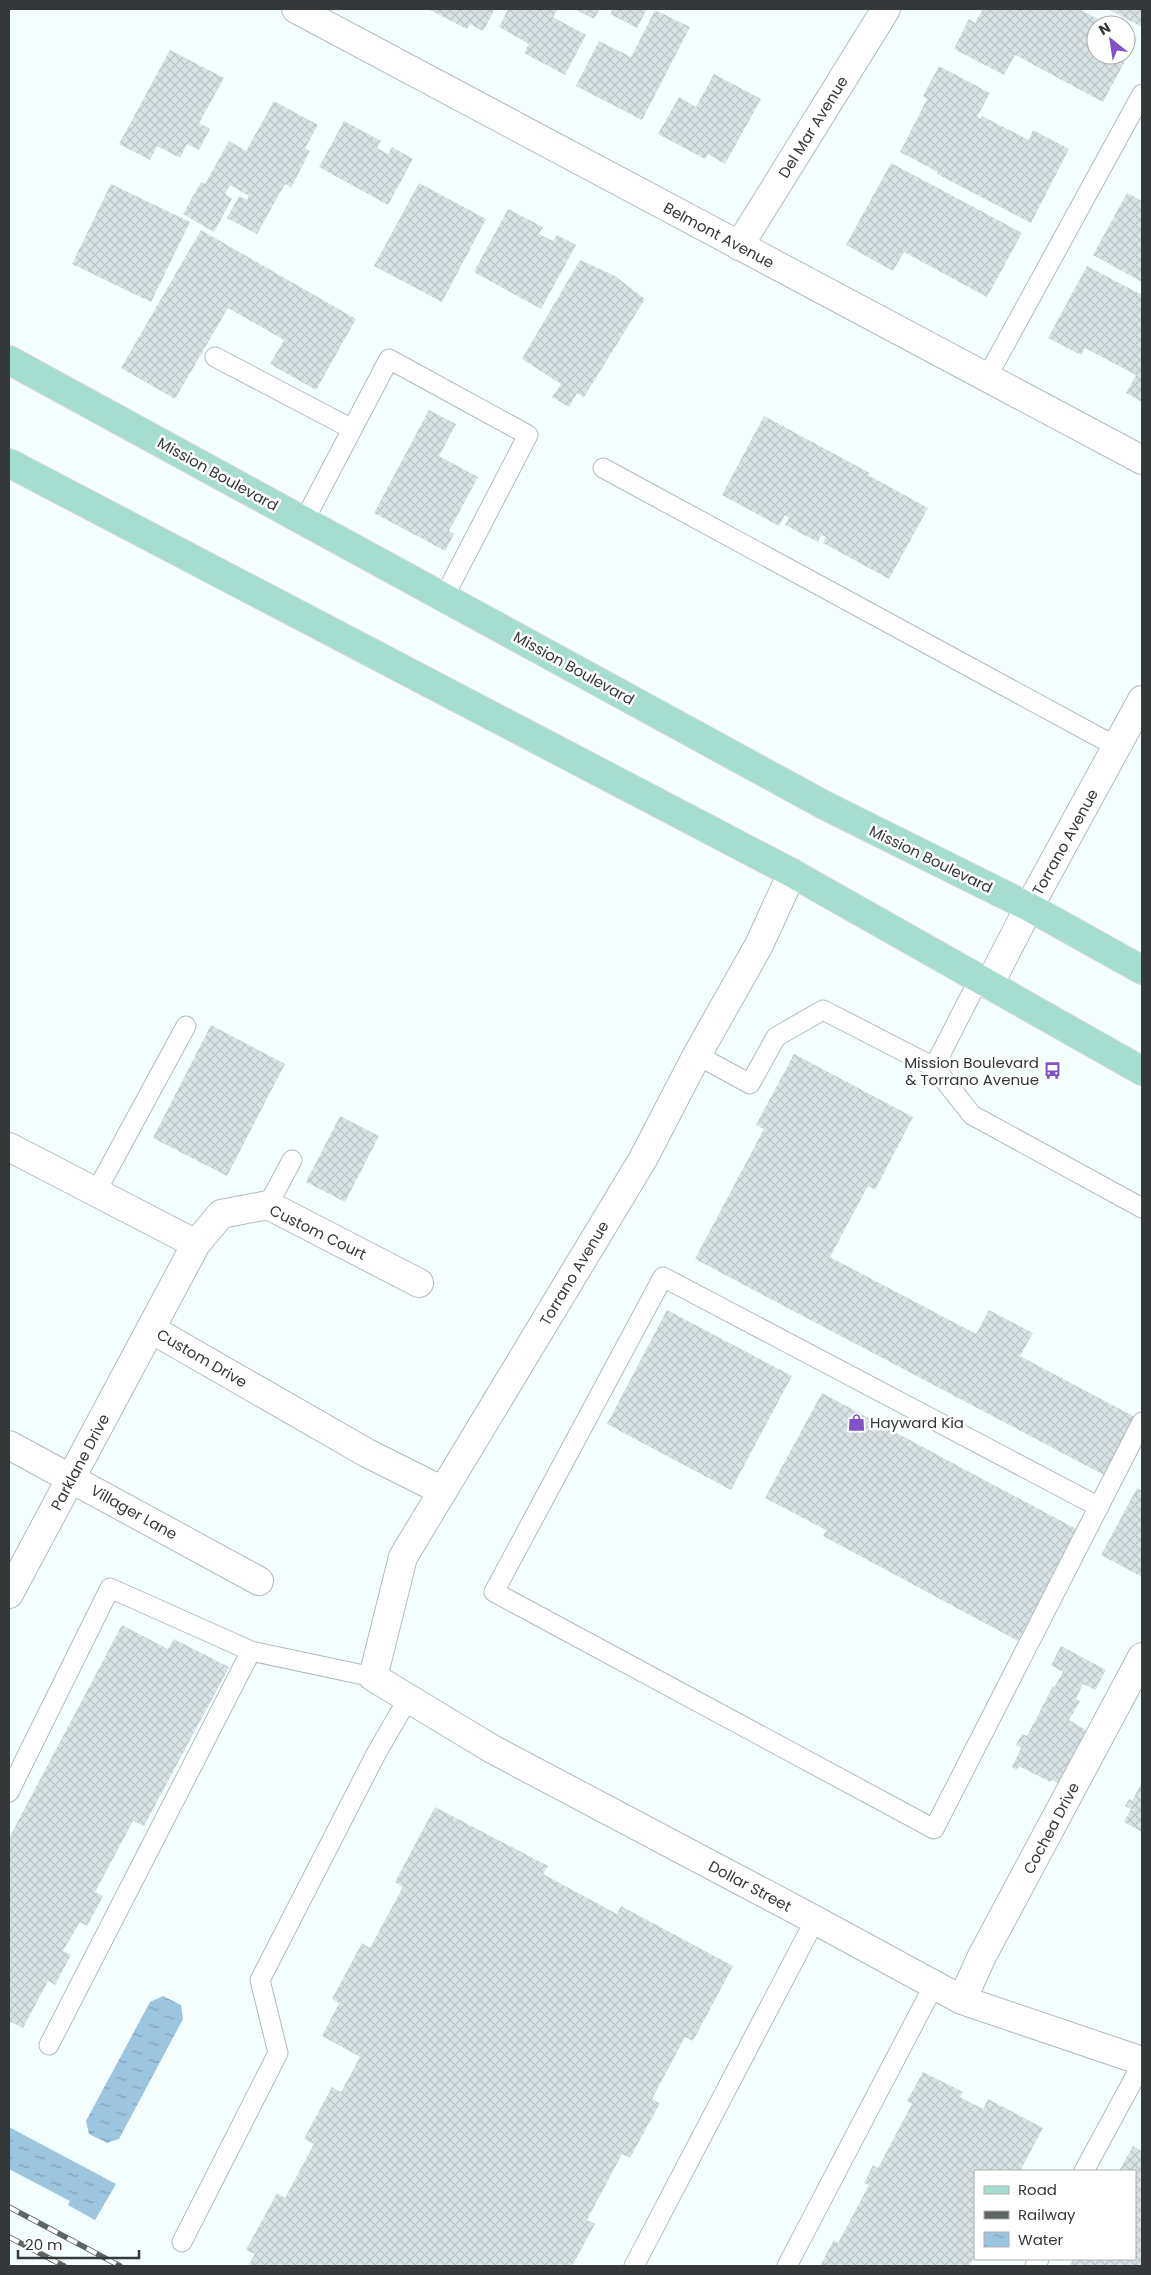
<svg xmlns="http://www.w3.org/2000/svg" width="1151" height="2275" font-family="Poppins,sans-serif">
  <defs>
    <pattern id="water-ripples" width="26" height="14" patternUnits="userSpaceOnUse" patternTransform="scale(1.25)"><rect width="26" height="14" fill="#9cc5e0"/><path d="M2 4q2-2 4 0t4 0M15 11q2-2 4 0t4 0" fill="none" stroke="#80a1b7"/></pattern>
    <pattern id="building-cross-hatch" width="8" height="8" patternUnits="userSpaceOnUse" patternTransform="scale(1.25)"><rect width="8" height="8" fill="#d9e3e6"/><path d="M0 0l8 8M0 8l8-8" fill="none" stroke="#bbc4c6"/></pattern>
  </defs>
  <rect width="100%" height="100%" fill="#f4fefe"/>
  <path fill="url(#water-ripples)" d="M 163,1996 L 181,2005 L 183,2019 L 119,2139 L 107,2143 L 89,2134 L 86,2121 L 150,2002 Z
    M 9,2127 L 116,2184 L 95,2220 L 68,2205 L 70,2201 L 9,2169 Z"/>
  <path fill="url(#building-cross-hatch)" d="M 428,9 L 495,9 L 483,31 L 470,24 L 467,29 Z
    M 508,9 L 558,9 L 553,17 L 586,35 L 565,75 L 524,53 L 529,44 L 499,27 Z
    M 575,9 L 600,9 L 594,19 Z
    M 613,9 L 647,9 L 637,28 L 610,14 Z
    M 983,9 L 1079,9 L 1109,25 L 1096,25 L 1096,55 L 1126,55 L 1126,34 L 1137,39 L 1103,102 L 1015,55 L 1004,75 L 954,49 L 969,19 L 975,23 Z
    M 1108,9 L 1142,9 L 1142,27 Z
    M 655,10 L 690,27 L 642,120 L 576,86 L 599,41 L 631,57 Z
    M 170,50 L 224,78 L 199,123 L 210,129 L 199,150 L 187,144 L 180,158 L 157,146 L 150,160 L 119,144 Z
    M 939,66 L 990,93 L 977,117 L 981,119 L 982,116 L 1029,140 L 1033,130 L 1069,149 L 1031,223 L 937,174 L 938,172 L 900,152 L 927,99 L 923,96 Z
    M 714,74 L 761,99 L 725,164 L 708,154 L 705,159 L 658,134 L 679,97 L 696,107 Z
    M 274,101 L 318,125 L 305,148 L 310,151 L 291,188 L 285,184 L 257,234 L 227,218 L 239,196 L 247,200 L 249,196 L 230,185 L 225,194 L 232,199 L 214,232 L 183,214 L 201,182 L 205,184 L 229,141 L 246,151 Z
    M 344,121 L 381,141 L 377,148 L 388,154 L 392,147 L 413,159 L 388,205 L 319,167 Z
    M 891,163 L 1022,233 L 987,297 L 904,252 L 893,271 L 846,245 Z
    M 419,183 L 486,219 L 442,302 L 374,266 Z
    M 111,184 L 190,222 L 151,302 L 72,264 Z
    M 1127,193 L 1142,201 L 1142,282 L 1093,255 Z
    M 508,209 L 543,227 L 539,234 L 553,241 L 557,235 L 576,245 L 541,309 L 474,272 Z
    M 201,230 L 356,319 L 316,390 L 270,364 L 284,340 L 228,308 L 175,399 L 121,368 Z
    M 580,260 L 615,276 L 645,299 L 584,397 L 577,393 L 569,407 L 552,397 L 561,384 L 522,359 Z
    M 1087,266 L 1142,295 L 1142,402 L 1126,393 L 1136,375 L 1085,348 L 1081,355 L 1048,338 Z
    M 429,410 L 456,424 L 439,456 L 478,477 L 449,531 L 454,534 L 445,551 L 374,513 Z
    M 764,416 L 870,473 L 868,475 L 928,508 L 889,579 L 823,543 L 826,537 L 821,535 L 818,542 L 785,525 L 789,518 L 785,515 L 779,526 L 722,495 Z
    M 211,1025 L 285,1064 L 227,1176 L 153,1138 Z
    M 794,1054 L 913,1117 L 875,1190 L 868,1186 L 830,1257 L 976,1334 L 989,1310 L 1033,1333 L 1020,1356 L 1135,1417 L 1104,1475 L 695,1259 L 764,1129 L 756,1125 Z
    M 340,1116 L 379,1136 L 345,1202 L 306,1182 Z
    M 667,1310 L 792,1376 L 731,1490 L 607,1424 Z
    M 822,1393 L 1078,1530 L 1018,1641 L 823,1536 L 826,1530 L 765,1498 Z
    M 1137,1488 L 1142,1491 L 1142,1577 L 1101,1555 Z
    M 122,1625 L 168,1649 L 174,1639 L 229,1667 L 144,1826 L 133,1821 L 95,1892 L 103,1896 L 87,1926 L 80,1922 L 63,1951 L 71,1955 L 55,1985 L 48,1981 L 23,2028 L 9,2021 L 9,1838 Z
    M 1061,1646 L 1106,1670 L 1095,1690 L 1083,1684 L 1076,1699 L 1080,1701 L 1069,1720 L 1086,1730 L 1058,1783 L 1051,1780 L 1050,1782 L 1019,1766 L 1017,1770 L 1012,1767 L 1021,1748 L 1016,1745 L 1022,1734 L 1027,1736 L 1053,1686 L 1054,1688 L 1063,1672 L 1051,1665 Z
    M 1142,1782 L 1142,1832 L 1124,1822 L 1131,1809 L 1125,1806 L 1129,1799 L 1132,1801 Z
    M 435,1807 L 548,1866 L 543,1874 L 617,1914 L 621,1906 L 733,1966 L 693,2041 L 685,2037 L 652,2099 L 660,2103 L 630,2158 L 622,2154 L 587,2220 L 595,2224 L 572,2266 L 248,2266 L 255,2254 L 246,2250 L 277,2193 L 285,2198 L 314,2144 L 304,2139 L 332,2087 L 341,2092 L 360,2057 L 322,2036 L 339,2003 L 332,1999 L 362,1943 L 370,1948 L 403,1887 L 395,1882 Z
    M 923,2072 L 963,2092 L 960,2097 L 983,2109 L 988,2099 L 1043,2128 L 1020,2171 L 975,2171 L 975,2256 L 969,2266 L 820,2266 L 834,2240 L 838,2243 L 869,2185 L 864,2183 L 873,2165 L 878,2168 L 912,2104 L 907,2101 Z
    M 1133,2146 L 1142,2151 L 1142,2266 L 1069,2266 L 1073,2259 L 1135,2259 L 1135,2171 L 1119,2171 Z"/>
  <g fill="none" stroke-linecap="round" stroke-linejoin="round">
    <defs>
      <path id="lane" d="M 215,357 L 352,429
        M 987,377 L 1142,94
        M 603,468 L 1117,747
        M 304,521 L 389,359 L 528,435 L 444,597
        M 697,1055 L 750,1084 L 776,1037 L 823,1010 L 934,1067 L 979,979
        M 934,1067 L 972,1115 L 1142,1208
        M 96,1192 L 186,1026
        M 268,1205 L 292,1160
        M 1099,1507 L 663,1277 L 494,1592 L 934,1829 L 1142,1422
        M 9,1792 L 110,1588 L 251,1651
        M 49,2045 L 251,1651 L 373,1677
        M 1084,2171 L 1142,2064
        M 182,2242 L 278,2053 L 260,1980 L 377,1752 L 409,1697
        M 634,2266 L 815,1920
        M 787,2266 L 934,1985
        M 1035,2266 L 1039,2259"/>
      <path id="street" d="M 296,9 L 1142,460
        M 739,246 L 886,9
        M 792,873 L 759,945 L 697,1055 L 643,1159 L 403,1557 L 373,1677 L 492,1749 L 815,1920 L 962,2000 L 1142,2061
        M 989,985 L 1029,907 L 1142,700
        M 9,1147 L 196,1244
        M 151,1329 L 367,1453 L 443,1491
        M 9,1445 L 259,1581
        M 9,1594 L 196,1244 L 221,1214 L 268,1205 L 419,1283
        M 962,2000 L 982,1956 L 1142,1657"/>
      <path id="primary" d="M 9,360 L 824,805 L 1029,907 L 1142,970
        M 9,463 L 792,873 L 1142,1071"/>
    </defs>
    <use href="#lane" stroke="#b2bcbc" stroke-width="21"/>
    <use href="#street" stroke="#b2bcbc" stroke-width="30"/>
    <use href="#primary" stroke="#dadbdb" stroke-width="30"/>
    <use href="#lane" stroke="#fff" stroke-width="19"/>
    <use href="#street" stroke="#fff" stroke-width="28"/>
    <use href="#primary" stroke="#a5ddd1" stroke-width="28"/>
    <defs>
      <path id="rail" d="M 9,2207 L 120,2266
        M 9,2237 L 64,2266"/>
    </defs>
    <use href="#rail" stroke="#5f6464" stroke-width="5.5"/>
    <use href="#rail" stroke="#fff" stroke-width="4" stroke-dasharray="11" stroke-linecap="butt"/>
  </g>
  <defs>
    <symbol id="bus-bare" viewBox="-9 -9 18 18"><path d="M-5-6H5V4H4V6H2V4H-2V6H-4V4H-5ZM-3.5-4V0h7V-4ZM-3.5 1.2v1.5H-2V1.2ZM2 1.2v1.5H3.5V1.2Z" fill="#7f52ca" stroke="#fff" stroke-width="2.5" paint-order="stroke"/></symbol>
    <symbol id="shop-bare" viewBox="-9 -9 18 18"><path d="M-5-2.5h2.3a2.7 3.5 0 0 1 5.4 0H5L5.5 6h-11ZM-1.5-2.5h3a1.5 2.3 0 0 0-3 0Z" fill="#7f52ca" stroke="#fff" stroke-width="2.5" paint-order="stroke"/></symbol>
  </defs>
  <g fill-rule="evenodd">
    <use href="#bus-bare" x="1040" y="1058" width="25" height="25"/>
    <use href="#shop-bare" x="844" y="1410" width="25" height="25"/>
  </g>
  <g text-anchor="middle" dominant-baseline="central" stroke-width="5" stroke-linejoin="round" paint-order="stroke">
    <g font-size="15" fill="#343838" stroke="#fff">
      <text transform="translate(813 127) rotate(-58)">Del Mar Avenue</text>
      <text transform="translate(719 235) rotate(28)">Belmont Avenue</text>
      <text transform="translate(218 474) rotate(29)">Mission Boulevard</text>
      <text transform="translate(574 668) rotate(29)">Mission Boulevard</text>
      <text transform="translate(1065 842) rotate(-61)">Torrano Avenue</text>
      <text transform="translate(931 859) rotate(26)">Mission Boulevard</text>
      <text transform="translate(318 1232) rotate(26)">Custom Court</text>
      <text transform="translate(574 1273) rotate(-59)">Torrano Avenue</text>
      <text transform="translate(202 1358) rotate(30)">Custom Drive</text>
      <text transform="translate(80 1462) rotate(-62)">Parklane Drive</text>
      <text transform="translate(134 1512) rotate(29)">Villager Lane</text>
      <text transform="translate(1051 1828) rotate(-62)">Cochea Drive</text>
      <text transform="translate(750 1886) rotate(28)">Dollar Street</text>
    </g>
    <g font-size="15" fill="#343838" stroke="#fff" text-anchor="end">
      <text x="1039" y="1062">Mission Boulevard<tspan x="1039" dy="17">&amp; Torrano Avenue</tspan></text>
      <text x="870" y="1422" text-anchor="start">Hayward Kia</text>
    </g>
  </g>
  <rect width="1151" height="2275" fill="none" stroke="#343838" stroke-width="20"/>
  <rect x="974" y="2170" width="162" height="90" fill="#ffffff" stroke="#aeafaf"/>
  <rect x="984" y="2186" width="25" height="8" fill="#a5ddd1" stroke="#aeafaf"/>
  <text x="1018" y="2195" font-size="15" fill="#343838">Road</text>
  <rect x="984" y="2211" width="25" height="8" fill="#5f6464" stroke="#aeafaf"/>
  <text x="1018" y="2220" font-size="15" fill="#343838">Railway</text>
  <rect x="984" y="2232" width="25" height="15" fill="url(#water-ripples)" stroke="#aeafaf"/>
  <text x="1018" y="2245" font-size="15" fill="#343838">Water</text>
  <g transform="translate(1111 40) rotate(330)"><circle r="24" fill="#ffffff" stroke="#aeafaf"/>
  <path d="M0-4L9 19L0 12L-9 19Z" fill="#7f52ca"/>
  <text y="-8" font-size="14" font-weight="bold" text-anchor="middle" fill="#343838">N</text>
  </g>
  <path d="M18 2250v8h121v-8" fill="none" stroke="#343838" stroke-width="2.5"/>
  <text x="25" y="2250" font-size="15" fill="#343838" stroke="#ffffff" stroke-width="4" paint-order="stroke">20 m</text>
</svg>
